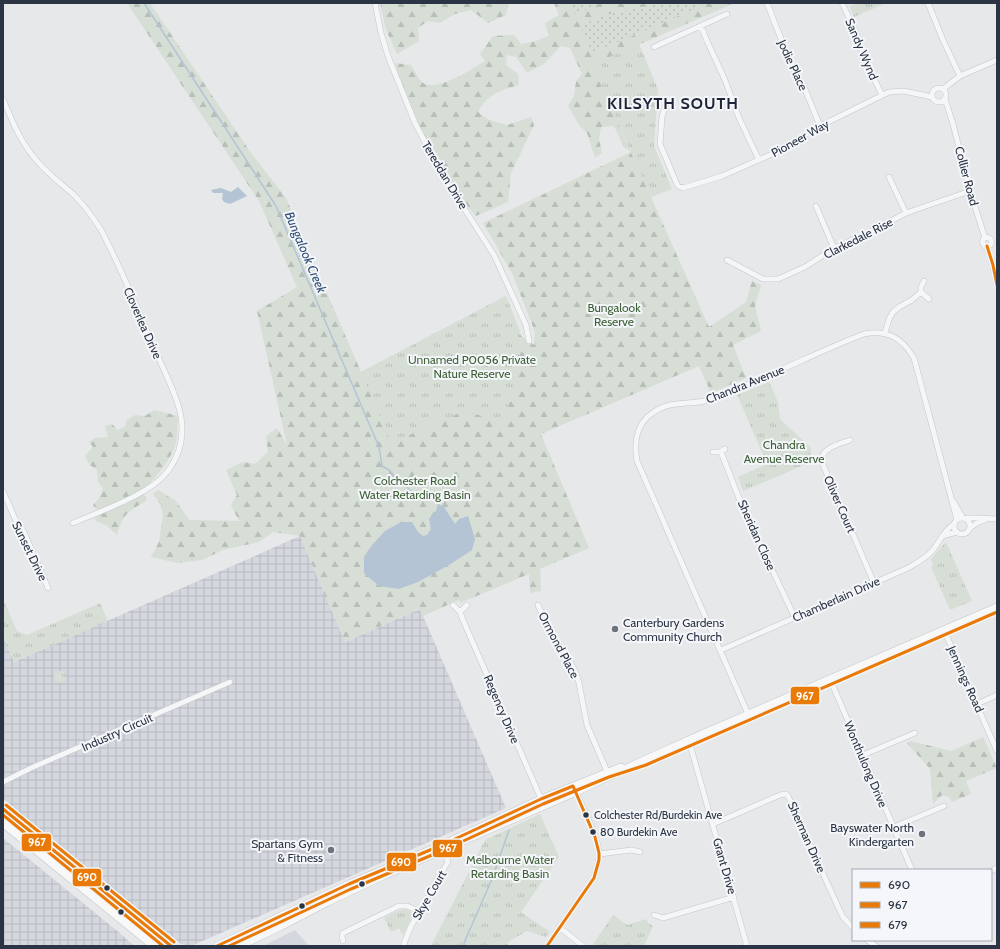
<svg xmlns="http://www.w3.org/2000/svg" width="1000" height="949" font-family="Cabin,sans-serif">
  <defs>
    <pattern id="industrial-grid" width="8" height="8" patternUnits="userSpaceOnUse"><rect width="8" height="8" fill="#d4d7dd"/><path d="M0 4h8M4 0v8" fill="none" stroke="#b6b9bf"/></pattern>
    <pattern id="grass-dots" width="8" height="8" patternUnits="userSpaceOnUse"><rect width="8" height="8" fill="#d6ded6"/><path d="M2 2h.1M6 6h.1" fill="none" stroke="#b8bfb9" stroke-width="1.8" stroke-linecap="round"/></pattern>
    <pattern id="forest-firs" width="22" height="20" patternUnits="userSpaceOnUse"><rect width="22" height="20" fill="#d6ded6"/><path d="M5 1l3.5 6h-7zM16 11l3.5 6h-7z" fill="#b8bfb9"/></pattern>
    <pattern id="park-tufts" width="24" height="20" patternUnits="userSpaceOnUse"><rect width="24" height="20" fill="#d6ded6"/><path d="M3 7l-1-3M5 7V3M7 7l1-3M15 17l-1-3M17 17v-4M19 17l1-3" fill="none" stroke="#b8bfb9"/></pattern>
  </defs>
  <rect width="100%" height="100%" fill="#e6e8ea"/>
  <path fill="#d4d7dd" d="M 295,930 L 309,946 L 263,946 Z"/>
  <path fill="url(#industrial-grid)" d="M 300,536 L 345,642 L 420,609 L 506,808 L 191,946 L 181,944 L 3,799 L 3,637 L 14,662 Z
    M 3,838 L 121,934 L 134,946 L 3,946 Z"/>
  <path fill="url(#grass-dots)" d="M 562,3 L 734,3 L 592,65 Z"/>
  <path fill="url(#forest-firs)" d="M 127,3 L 150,3 L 251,153 L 286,198 L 361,372 L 506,296 L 521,336 L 534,345 L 535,332 L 512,273 L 483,223 L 631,152 L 624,147 L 614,126 L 601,127 L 599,139 L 602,153 L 595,158 L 587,133 L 580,126 L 568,106 L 574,96 L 576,81 L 582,74 L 570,48 L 561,46 L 544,64 L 527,73 L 516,57 L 507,55 L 506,65 L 518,74 L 519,85 C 499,91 489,93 478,112 L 489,120 L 507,125 L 531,117 L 534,125 L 511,173 L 508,202 L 476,216 C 469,208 461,199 455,190 C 430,154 407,106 395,63 L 411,65 C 414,70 418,79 423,83 C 438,92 472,69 485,61 L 480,54 L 493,36 L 514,35 L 521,44 L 536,41 L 549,36 L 545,23 L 559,15 L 554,3 L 570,3 L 575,15 L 601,3 L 657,3 L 651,5 L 600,16 L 587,23 L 582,30 L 591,52 L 621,41 L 708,3 L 734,3 L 592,65 L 709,327 L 746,302 L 752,281 L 761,285 L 755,306 L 761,331 L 733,345 L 746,378 L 711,393 L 699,366 L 541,434 L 589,548 L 540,569 L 541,591 L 530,593 L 529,574 L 460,603 L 459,600 L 423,616 L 419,609 L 345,642 L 300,536 L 273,532 L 259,542 L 223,550 L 202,560 L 177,563 L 151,557 L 159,542 L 163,515 L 161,505 L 153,494 L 158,490 L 176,501 L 189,520 L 239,521 L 231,505 L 237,495 L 226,470 L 243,462 L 255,464 L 268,452 L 266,436 L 277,428 L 287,445 L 257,311 L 297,287 L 259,201 Z
    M 380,3 L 509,3 L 506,15 L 488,23 L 471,10 L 455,14 L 440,23 L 428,21 L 418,28 L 419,41 L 397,54 L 386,30 Z
    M 154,410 L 178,416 C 177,424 178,433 176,442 C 174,456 153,482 142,490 L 147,500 C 129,512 123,512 117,535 L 107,526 L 94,520 L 100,513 L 93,505 L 100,497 L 103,489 L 98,482 L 97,470 L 90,465 L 85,456 L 93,447 L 89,442 L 95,438 L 108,437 L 105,426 L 112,424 L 118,430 L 125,427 L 126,421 L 135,415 L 145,416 Z
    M 983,737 L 997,768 L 966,781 L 971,794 L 952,802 L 949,797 L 942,795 L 933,804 L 930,769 L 907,743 L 911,741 L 951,751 Z"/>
  <path fill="url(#park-tufts)" d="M 856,3 L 886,3 L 854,17 L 850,6 Z
    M 639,44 L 658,89 L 654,146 L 672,189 L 651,197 L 592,65 Z
    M 506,296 L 520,331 L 516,349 L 521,360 L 503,422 L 464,411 L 391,443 L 361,372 Z
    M 769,382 L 778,402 L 780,419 L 811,448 L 811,462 L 743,491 L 738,477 L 767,464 L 737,395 Z
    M 946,542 L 972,601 L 950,610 L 931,567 L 933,565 L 931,559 Z
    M 3,599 L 17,631 L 27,635 L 100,603 L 108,621 L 14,662 L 3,637 Z
    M54 677a6 6 0 1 1 12 0a6 6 0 1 1-12 0Z
    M 540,814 L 559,857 L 521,912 L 550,932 L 546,937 L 527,931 L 508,942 L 507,946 L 431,946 L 485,840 Z
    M 405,909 L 414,913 L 403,935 L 399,928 L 391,932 L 384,918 L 395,912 Z
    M 613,915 L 627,925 L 646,919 L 648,923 L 653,926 L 644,946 L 595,946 L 593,944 Z"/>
  <path fill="#b4c4d5" d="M 238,187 L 247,196 L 230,204 L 224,202 L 222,199 L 223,193 L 213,193 L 211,190 L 221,188 L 231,192 Z
    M 438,504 L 444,507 L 455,524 L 459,519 L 468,516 L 475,539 L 472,550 L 449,565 L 418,582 L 399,589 L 379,586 L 364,573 L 364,557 L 372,545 L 385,531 L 401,522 L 412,522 L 418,532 L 423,536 L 427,535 L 431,529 L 429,519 L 436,511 Z"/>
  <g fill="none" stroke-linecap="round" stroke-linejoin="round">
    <path stroke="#b4c4d5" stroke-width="1.5" d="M 144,3 L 276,206 L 379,447 L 382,466 L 389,470 L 396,478 L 403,482 L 413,494 L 431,498 L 438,504
      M 464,946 L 464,943 L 492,879 L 509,830"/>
    <defs>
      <path id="minor" d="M 375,3 L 381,33 L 388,56 L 415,123 L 439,169 L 494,255 L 526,325 L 529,341
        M 767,3 L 787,54 L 804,87 L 820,126
        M 842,3 L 855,30 L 865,60 L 882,95
        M 928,3 L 943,40 L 960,76
        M 701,26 L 707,41 L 725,80 L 739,118 L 759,160
        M 654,47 L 727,14
        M932 95a7 7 0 1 1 14 0a7 7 0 1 1-14 0Z
        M 943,89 L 960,76 L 997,60
        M 3,99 C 11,118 19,139 33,156 C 44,171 59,182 73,194 C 84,205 93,217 101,230 C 122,269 138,311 156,352 C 164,371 178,397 181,417 C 184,436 180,455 168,471 C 150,495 100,511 73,523
        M 945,99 L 953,124 L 970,191 L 985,238
        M 666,104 L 662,117 L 660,144 L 676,182 L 678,186 L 683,188 L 722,176 L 772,154 L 820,126 L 889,92 L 904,91 L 932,97
        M 889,177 L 906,213
        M 816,206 L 834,248
        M982.5 242a4.5 4.5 0 1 1 9 0a4.5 4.5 0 1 1-9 0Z
        M 987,246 L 993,265 L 997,285
        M 727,260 L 763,279 L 778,279 L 805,267 L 834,248 L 870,232 L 906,213 L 970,191
        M 924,281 L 921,287 L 921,292 L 929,299
        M 885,333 L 889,319 L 893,312 L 899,307 L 912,300 L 921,292
        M 850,440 C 840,444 823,447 821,460 L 874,583
        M 713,452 L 720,452 L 725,449
        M 721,452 L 742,506 L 795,618
        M 3,491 L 16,521 L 24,532 L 48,588
        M 953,501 L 963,518
        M 967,518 L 976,518 L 997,519
        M954 526a8 8 0 1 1 16 0a8 8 0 1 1-16 0Z
        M 970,528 L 977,523 L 985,520
        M 942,536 L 957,532
        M 453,605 L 460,612 L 463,620 L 542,801
        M 538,605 L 551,635 L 570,661 L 576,673 L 579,683 L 587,725 L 609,776
        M 460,612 L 467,605
        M 944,630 L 997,751
        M 721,650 L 908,568 C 916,563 925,559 932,551 C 941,541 941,533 954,524
        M 830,679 L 912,870
        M 977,704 L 997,695
        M 748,714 L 637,461 C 634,444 636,425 651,414 C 671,399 687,406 709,400 C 725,396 740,388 755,381 C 791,366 827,348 864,334 C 887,329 902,338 914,358 L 957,520
        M 689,741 L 747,946
        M 863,755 L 915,733
        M 3,782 L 31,768 L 230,682
        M 713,824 L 780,795 L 786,794 L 788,796 L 839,909 L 843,917 L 853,928
        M 894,827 L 944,806
        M 599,854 L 632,850 L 640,852
        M 991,871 L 997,868
        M 654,915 L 663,918 L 734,897
        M 559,927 L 583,946
        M 867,940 L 876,946
        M 343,941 L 342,936 L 343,933 L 399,906 L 407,906 L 419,911
        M 403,946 L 411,926 L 424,905 L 436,881 L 448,862 L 443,847
        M 547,946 L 594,878 C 596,870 600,861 599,853 C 597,833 583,809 575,790"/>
      <path id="secondary" d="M 217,946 L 349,884 L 442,845 L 541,799 L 621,767
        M 240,946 L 282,926 L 328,902 L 383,876 L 576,792 L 644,760 L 709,731 L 997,607"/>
      <path id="primary" d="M 3,809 L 171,946
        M 3,823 L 154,946"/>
    </defs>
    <use href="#minor" stroke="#c4c6c8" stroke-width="6"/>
    <use href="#secondary" stroke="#c4c6c8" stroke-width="8"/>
    <use href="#primary" stroke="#c2c5c8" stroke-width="9"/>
    <use href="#minor" stroke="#f5f6f7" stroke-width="5"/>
    <use href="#secondary" stroke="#f8f8f8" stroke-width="7"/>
    <use href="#primary" stroke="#f8f8f8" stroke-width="8"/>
    <defs>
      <path id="bus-1" d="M 987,246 L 993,265 L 997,285
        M 3,809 L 171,946
        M 217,946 L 349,884 L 442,845 L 541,799 L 573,786 L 595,837 L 599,853 L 599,860 L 594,878 L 547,946"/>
      <path id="bus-2" d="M 3,815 L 163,946
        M 229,946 L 351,889 L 444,850 L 543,804 L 609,777 L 646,765 L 997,612"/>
      <path id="bus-3" d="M 6,805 L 174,942"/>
    </defs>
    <use href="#bus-1" stroke="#f4f6f9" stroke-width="6"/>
    <use href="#bus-2" stroke="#f4f6f9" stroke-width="6"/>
    <use href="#bus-3" stroke="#f4f6f9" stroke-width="6"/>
    <use href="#bus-1" stroke="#ea7a07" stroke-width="3"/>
    <use href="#bus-2" stroke="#ea7a07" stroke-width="3"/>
    <use href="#bus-3" stroke="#ea7a07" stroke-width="3"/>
  </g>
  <g fill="#6c737f" stroke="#f4f6f9" stroke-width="1.5">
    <circle cx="615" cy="629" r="4"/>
    <circle cx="922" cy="834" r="4"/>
    <circle cx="331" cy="850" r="4"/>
  </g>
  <g fill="#2b3445" stroke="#f4f6f9" stroke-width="1.5">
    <circle cx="586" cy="815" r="3.5"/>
    <circle cx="593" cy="832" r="3.5"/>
    <circle cx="362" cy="884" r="3.5"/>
    <circle cx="107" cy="888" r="3.5"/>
    <circle cx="302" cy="906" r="3.5"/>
    <circle cx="121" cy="912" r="3.5"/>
  </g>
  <g text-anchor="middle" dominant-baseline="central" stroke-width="4" stroke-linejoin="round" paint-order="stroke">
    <g font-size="11" fill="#2b3445" stroke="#f4f6f9" text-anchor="start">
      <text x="594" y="815">Colchester Rd/Burdekin Ave</text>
      <text x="600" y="832">80 Burdekin Ave</text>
    </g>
    <g font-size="12" fill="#2b3445" stroke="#f4f6f9">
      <text transform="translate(862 49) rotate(67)">Sandy Wynd</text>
      <text transform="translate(793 65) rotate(65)">Jodie Place</text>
      <text transform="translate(800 138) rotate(-29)">Pioneer Way</text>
      <text transform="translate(445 175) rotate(59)">Tereddan Drive</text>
      <text transform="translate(967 176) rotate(75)">Collier Road</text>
      <text transform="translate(858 238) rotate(-27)">Clarkedale Rise</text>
      <text transform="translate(143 323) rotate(66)">Cloverlea Drive</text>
      <text transform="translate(745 384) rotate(-22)">Chandra Avenue</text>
      <text transform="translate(840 504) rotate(66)">Oliver Court</text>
      <text transform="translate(757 535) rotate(66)">Sheridan Close</text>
      <text transform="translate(30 551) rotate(64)">Sunset Drive</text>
      <text transform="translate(836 599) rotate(-24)">Chamberlain Drive</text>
      <text transform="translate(559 645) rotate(62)">Ormond Place</text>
      <text transform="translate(966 679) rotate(66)">Jennings Road</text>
      <text transform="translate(502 709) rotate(67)">Regency Drive</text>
      <text transform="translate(117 732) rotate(-24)">Industry Circuit</text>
      <text transform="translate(866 764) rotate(67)">Wonthulong Drive</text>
      <text transform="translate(807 837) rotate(66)">Sherman Drive</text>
      <text transform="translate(725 866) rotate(74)">Grant Drive</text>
      <text transform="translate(429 895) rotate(-60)">Skye Court</text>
    </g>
    <g font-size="12" fill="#3f6138" stroke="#f4f6f9">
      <text x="614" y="307">Bungalook<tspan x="614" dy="14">Reserve</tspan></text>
      <text x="472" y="359">Unnamed P0056 Private<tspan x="472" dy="14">Nature Reserve</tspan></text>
      <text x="784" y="444">Chandra<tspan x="784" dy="14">Avenue Reserve</tspan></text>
      <text x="415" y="480">Colchester Road<tspan x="415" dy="14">Water Retarding Basin</tspan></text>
      <text x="510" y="859">Melbourne Water<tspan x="510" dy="14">Retarding Basin</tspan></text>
    </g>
    <g font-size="12" fill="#2b3445" stroke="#f4f6f9" text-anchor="end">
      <text x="623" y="622" text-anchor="start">Canterbury Gardens<tspan x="623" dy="14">Community Church</tspan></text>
      <text x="914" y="827">Bayswater North<tspan x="914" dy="14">Kindergarten</tspan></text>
      <text x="323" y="843">Spartans Gym<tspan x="323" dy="14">&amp; Fitness</tspan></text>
    </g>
    <g font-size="13" font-style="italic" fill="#34527a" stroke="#f4f6f9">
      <text transform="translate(306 252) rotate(67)">Bungalook Creek</text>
    </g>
    <g font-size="16" font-weight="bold" letter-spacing="1" fill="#1d2536" stroke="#f4f6f9">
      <text x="673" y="103">KILSYTH SOUTH</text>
    </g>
  </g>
  <g stroke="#f4f6f9" stroke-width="1.5">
    <rect x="790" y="686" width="30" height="19" rx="4" fill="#ea7a07"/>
    <rect x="21" y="833" width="31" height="19" rx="4" fill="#ea7a07"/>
    <rect x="432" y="839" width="31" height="19" rx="4" fill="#ea7a07"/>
    <rect x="386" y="852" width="31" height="20" rx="4" fill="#ea7a07"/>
    <rect x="72" y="868" width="30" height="19" rx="4" fill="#ea7a07"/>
  </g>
  <g font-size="11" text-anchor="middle" font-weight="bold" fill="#fff">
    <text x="805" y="700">967</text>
    <text x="37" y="846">967</text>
    <text x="448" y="852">967</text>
    <text x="401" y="866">690</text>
    <text x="87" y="881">690</text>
  </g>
  <rect width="1000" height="949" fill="none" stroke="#2b3445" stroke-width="8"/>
  <rect x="852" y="869" width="140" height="72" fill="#f4f6f9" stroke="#a4a8b1"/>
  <rect x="860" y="882" width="20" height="6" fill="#ea7a07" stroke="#a4a8b1"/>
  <text x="888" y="889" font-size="12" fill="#2b3445">690</text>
  <rect x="860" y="902" width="20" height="6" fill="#ea7a07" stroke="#a4a8b1"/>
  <text x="888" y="909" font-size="12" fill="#2b3445">967</text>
  <rect x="860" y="922" width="20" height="6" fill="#ea7a07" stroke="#a4a8b1"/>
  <text x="888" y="929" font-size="12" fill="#2b3445">679</text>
</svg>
